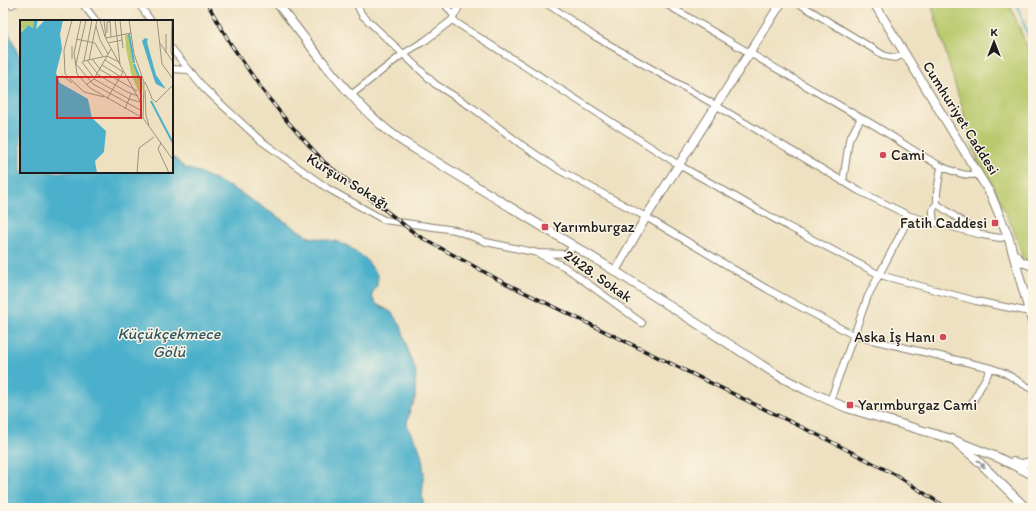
<svg xmlns="http://www.w3.org/2000/svg" width="1036" height="511" font-family="Itim,sans-serif">
  <rect width="100%" height="100%" fill="#fcf5e5"/>
  <filter id="ink" filterUnits="userSpaceOnUse"><feTurbulence type="fractalNoise" baseFrequency=".025" numOctaves="2"/><feDisplacementMap in="SourceGraphic" scale="8" xChannelSelector="R" yChannelSelector="G"/><feConvolveMatrix kernelMatrix="1 2 1 2 8 2 1 2 1" color-interpolation-filters="sRGB"/></filter>
  <filter id="wash" filterUnits="userSpaceOnUse"><feTurbulence type="fractalNoise" baseFrequency=".012" numOctaves="4" result="noise"/><feDisplacementMap in="SourceGraphic" scale="16" xChannelSelector="R" yChannelSelector="G"/><feGaussianBlur stdDeviation="0.9" result="paint"/><feColorMatrix in="noise" values="0 0 0 0 0 0 0 0 0 0 0 0 0 0 0 0 0 1.4 0 .05"/><feComposite in="paint" operator="in"/></filter>
  <g filter="url(#wash)">
    <rect width="100%" height="100%" fill="#eee1c1"/>
    <path fill="#b9c96c" stroke="#6a7244" d="M 931,3 L 1009,3 L 1033,61 L 1032,263 L 1027,262 L 1022,256 L 1014,231 L 990,179 L 978,162 Z"/>
    <path fill="#4cb0cb" stroke="#346674" d="M 3,19 L 21,61 L 21,172 L 172,172 L 172,156 L 185,168 L 199,172 L 236,190 L 309,237 L 335,241 L 348,246 L 366,259 L 378,276 L 377,285 L 372,294 L 373,299 L 375,303 L 391,312 L 401,326 L 410,357 L 416,370 L 415,400 L 410,410 L 407,424 L 412,436 L 417,442 L 422,457 L 424,473 L 422,498 L 425,508 L 3,508 Z"/>
    <g fill="none" stroke-linecap="round" stroke-linejoin="round">
      <path stroke="#4cb0cb" stroke-width="2" d="M 1016,3 L 1033,48"/>
    </g>
  </g>
  <g filter="url(#ink)">
    <g fill="none" stroke-linecap="round" stroke-linejoin="round">
      <defs>
        <path id="street" d="M 82,3 L 96,21
          M 132,3 L 139,4 L 151,21
          M 356,3 L 362,15 L 435,84 L 473,108 L 522,145 L 559,170 L 646,217 L 767,289 L 855,336 L 991,368 L 1005,373 L 1033,390
          M 444,3 L 454,16
          M 546,3 L 594,36 L 717,106 L 859,191 L 910,216 L 982,235 L 1000,238 L 1008,236
          M 664,3 L 861,118 C 890,131 950,183 978,174
          M 798,3 L 885,56 L 895,58 L 905,54
          M 11,5 L 15,3
          M 452,20 L 679,165 L 787,226 L 880,275 L 976,301 L 1030,312
          M 172,49 L 205,89 L 260,140 L 327,188 L 384,220 L 455,230 L 486,242 L 538,253 L 567,254 L 573,246
          M 172,69 L 188,70
          M 351,95 L 403,54 L 426,40 L 452,20 L 461,3
          M 843,182 L 849,140 L 861,118
          M 937,204 L 937,192 L 941,167
          M 934,222 C 933,215 931,208 937,204 L 980,234
          M 539,254 L 565,267 L 642,323
          M 830,401 L 868,296 L 910,216
          M 973,401 L 991,368"/>
        <path id="secondary" d="M 277,3 C 310,44 341,89 380,124 C 392,135 406,144 420,152 L 615,271 L 779,376 L 806,390 L 847,408 L 951,439 L 999,458 L 1033,475
          M 874,3 L 991,195 L 1008,236 L 1033,325
          M 1014,254 L 1022,262 L 1033,266
          M 615,271 L 646,217 L 781,3
          M 958,444 L 976,459 L 1026,508
          M 1013,462 L 1022,464 L 1033,461"/>
      </defs>
      <use href="#street" stroke="#857e6e" stroke-width="8"/>
      <use href="#secondary" stroke="#857e6e" stroke-width="10"/>
      <use href="#street" stroke="#fff" stroke-width="6"/>
      <use href="#secondary" stroke="#fff" stroke-width="8"/>
      <defs>
        <path id="rail" d="M 207,3 L 230,43 L 263,91 L 287,121 L 325,163 L 417,235 L 499,280 L 826,439 L 896,475 L 947,508"/>
      </defs>
      <use href="#rail" stroke="#1c1c1c" stroke-width="3.5"/>
      <use href="#rail" stroke="#fcf5e5" stroke-width="2" stroke-dasharray="6" stroke-linecap="butt"/>
    </g>
    <defs><path id="oneway-solid" d="M-6-.8H1V-3.2L6.5 0L1 3.2V.8H-6Z"/></defs>
    <use fill="#999" href="#oneway-solid" transform="translate(981 464) rotate(44)"/>
  </g>
  <g fill="#d1495b" stroke="#fcf5e5" stroke-width="1.5">
    <circle cx="883" cy="155" r="4"/>
    <rect x="991" y="219" width="8" height="8" rx="2"/>
    <rect x="541" y="223" width="8" height="8" rx="2"/>
    <circle cx="943" cy="337" r="4"/>
    <rect x="846" y="401" width="8" height="8" rx="2"/>
  </g>
  <g text-anchor="middle" dominant-baseline="central" stroke-width="3" stroke-linejoin="round" paint-order="stroke">
    <g font-size="15" fill="#1c1c1c" stroke="#fcf5e5">
      <text transform="translate(961 118) rotate(58)">Cumhuriyet Caddesi</text>
      <text transform="translate(348 181) rotate(31)">Kurşun Sokağı</text>
      <text transform="translate(598 276) rotate(35)">2428. Sokak</text>
    </g>
    <g font-size="15" fill="#1c1c1c" stroke="#fcf5e5" text-anchor="start">
      <text x="891" y="155">Cami</text>
      <text x="987" y="223" text-anchor="end">Fatih Caddesi</text>
      <text x="553" y="227">Yarımburgaz</text>
      <text x="935" y="337" text-anchor="end">Aska İş Hanı</text>
      <text x="858" y="405">Yarımburgaz Cami</text>
    </g>
    <g font-size="16" font-style="italic" fill="#2f5762" stroke="#fcf5e5">
      <text x="169" y="333">Küçükçekmece<tspan x="169" dy="18">Gölü</tspan></text>
    </g>
  </g>
  <g transform="translate(20 20)">
    <rect width="153" height="153" fill="#eee1c1"/>
    <path d="M 0,0 L 14,0 L 13,8 L 8,5 L 1,12 ZM 109,14 L 113,44 L 123,66 L 121,78 L 111,53 L 106,28 L 105,15 Z" fill="#b9c96c"/>
    <path d="M 14,0 L 18,0 L 16,9 L 25,0 L 43,0 L 40,14 L 42,29 L 36,53 L 40,63 L 68,79 L 72,98 L 86,111 L 84,132 L 75,141 L 77,153 L 0,153 L 0,11 L 2,12 L 8,5 L 13,8 ZM 125,18 L 128,19 L 127,22 L 136,55 L 146,69 L 136,64 L 134,59 L 122,21 Z" fill="#4cb0cb"/>
    <path fill="none" stroke="#4cb0cb" stroke-width="2" d="M 109,14 L 114,43M 114,44 L 122,64M 131,81 L 153,123"/>
    <path fill="none" stroke="#9a927f" stroke-width="1" d="M 52,0 L 44,30 L 45,54 L 64,72 L 84,77M 61,0 L 54,33 L 57,54 L 70,68 L 123,98M 66,0 L 56,44 L 73,64 L 122,91M 72,0 L 64,41 L 62,42 L 74,58M 80,0 L 85,17M 84,0 L 86,19 L 121,83M 90,0 L 91,17M 95,0 L 100,44M 100,0 L 103,28M 109,0 L 114,34 L 124,62 L 123,98 L 153,140M 137,0 L 142,44 L 153,59M 152,0 L 151,32 L 153,38M 76,6 L 80,20 L 88,34M 87,13 L 87,2 L 90,2M 146,14 L 146,33M 86,18 L 111,13M 56,19 L 75,23 L 83,37M 88,23 L 102,20M 140,23 L 153,42M 52,39 L 52,26M 72,39 L 80,49M 67,40 L 77,53M 69,40 L 77,0M 85,40 L 103,52M 64,41 L 87,36 L 99,42M 82,45 L 101,57M 79,49 L 117,71M 77,54 L 107,72 L 118,76M 38,57 L 43,56 L 52,63M 74,59 L 109,79 L 120,82M 125,62 L 132,78M 66,65 L 74,59 L 91,29M 125,70 L 126,96 L 129,105M 131,78 L 136,82 L 153,65M 87,79 L 103,52M 105,89 L 111,74M 141,123 L 138,129 L 149,153M 117,153 L 119,128 L 134,117"/>
    <path fill="#d62828" fill-opacity="0.15" stroke="#d62828" stroke-width="2" d="M 37,57 L 121,57 L 121,98 L 37,98 Z"/>
    <rect width="153" height="153" fill="none" stroke="#1c1c1c" stroke-width="2"/>
  </g>
  <rect width="1036" height="511" fill="none" stroke="#fcf5e5" stroke-width="16"/>
  <g transform="translate(994 42)" stroke="#fcf5e5" stroke-width="3" paint-order="stroke">
  <path d="M0-3L7 15L0 10L-7 15Z" fill="#1c1c1c"/>
  <text y="-6" font-size="11" font-weight="bold" text-anchor="middle" fill="#1c1c1c">K</text>
  </g>
</svg>
